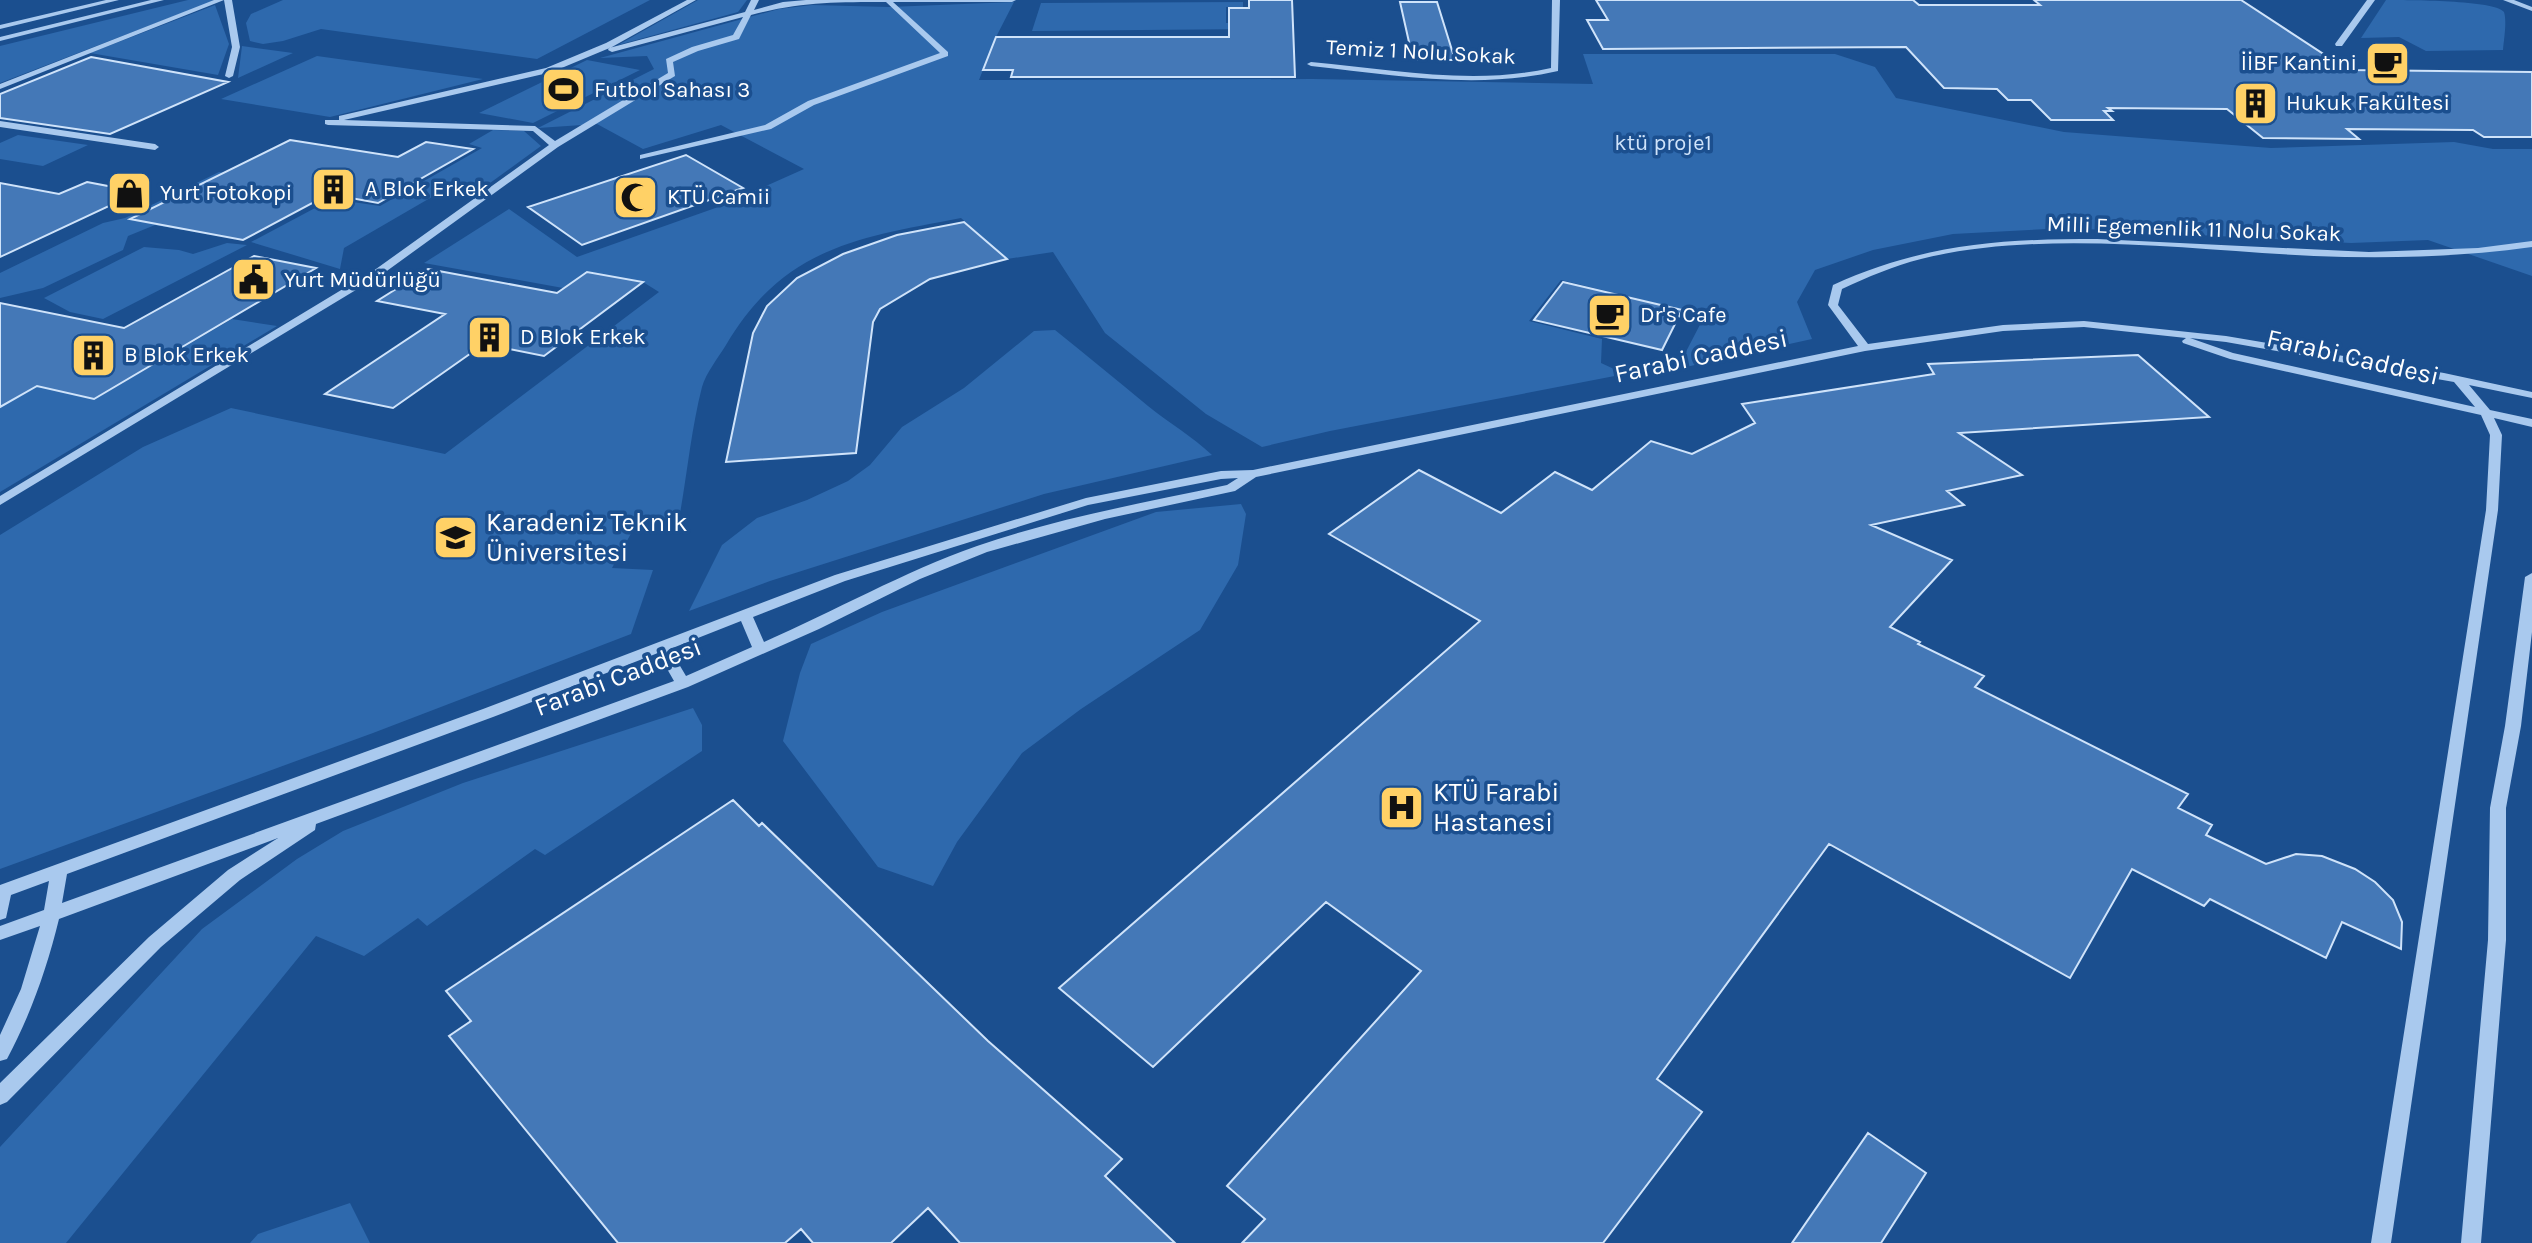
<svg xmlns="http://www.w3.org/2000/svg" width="2532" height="1243" font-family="Karla,sans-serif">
  <rect width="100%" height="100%" fill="#1b4f8f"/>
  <path fill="#2e69ad" d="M 188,0 L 216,0 L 0,83 L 0,46 Z
    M 283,0 L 650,0 L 537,59 L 321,29 L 283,41 L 263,44 L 250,41 L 246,23 L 251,14 Z
    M 698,0 L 747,0 L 738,12 L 618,45 Z
    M 2386,0 C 2406,0 2496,0 2504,12 C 2507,21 2504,39 2503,50 L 2426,51 L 2399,37 L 2361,38 Z
    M 1014,2 L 996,37 L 979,80 L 1312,79 L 1593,84 L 1583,54 L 1835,54 L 1875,67 L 1896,98 L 2064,132 L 2271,148 L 2454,142 L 2493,149 L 2532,149 L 2532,276 L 2428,240 L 2351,243 L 2067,228 L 1953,234 L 1873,250 L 1815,270 L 1797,302 L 1812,339 L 1677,369 L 1705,315 L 1561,280 L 1529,321 L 1602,339 L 1601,363 L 1625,374 L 1330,431 L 1262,447 L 1206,414 L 1105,333 L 1053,252 L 1007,259 L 961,218 C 857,238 784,247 726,345 C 718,358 706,373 702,387 C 691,430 687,476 679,519 L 639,519 L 612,568 L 653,570 L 631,634 L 373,733 L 0,869 L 0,535 L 143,447 L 231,408 L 445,454 L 659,292 L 643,282 L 587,272 L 563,288 L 424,263 L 509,209 L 577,257 L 721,206 L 804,169 L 721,125 L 643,149 L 597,124 L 538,128 L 654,69 L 647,56 L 600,58 L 779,9 L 812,5 L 889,7 Z
    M 1243,2 L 1243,7 L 1226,7 L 1226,23 L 1254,23 L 1254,29 L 1032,31 L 1041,3 Z
    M 215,5 L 229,44 L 218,75 L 90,53 Z
    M 242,46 L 293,53 L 238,78 Z
    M 317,56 L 483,79 L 330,117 L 221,99 Z
    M 587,60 L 640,70 L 533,123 L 479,113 Z
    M 493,130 L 524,131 L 541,146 L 490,183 L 460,186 L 437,194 L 344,248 L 340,269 L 251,242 L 332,199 L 380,206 L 482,148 L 469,144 Z
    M 18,135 L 88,145 L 43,166 L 0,159 L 0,143 Z
    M 219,172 L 276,182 L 183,230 L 155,225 L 128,236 L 123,250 L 43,288 L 0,298 L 0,273 L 103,223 L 125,218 Z
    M 227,243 L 247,245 L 103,319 L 70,312 L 44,298 L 144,247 L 179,250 L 193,254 Z
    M 232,319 L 277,326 L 0,492 L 0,407 L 37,386 L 95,399 Z
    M 1055,330 C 1086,355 1117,380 1148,406 C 1169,423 1192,436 1212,455 L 1044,494 L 770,581 L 689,611 L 722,545 L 757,518 L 807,500 L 848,481 L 870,465 L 902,427 L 964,388 L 1034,331 Z
    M 1241,504 L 1246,514 L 1238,565 L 1200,630 L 1081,709 L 1022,753 L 957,842 L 933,886 L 878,867 L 783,741 L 800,673 L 811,644 L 882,612 L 1156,512 Z
    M 693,708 L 702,725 L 702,751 L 545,855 L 535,849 L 427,926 L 418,918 L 364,956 L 316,936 L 66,1243 L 0,1243 L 0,1147 L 202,929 L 297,859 L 343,831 L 463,783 Z
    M 350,1203 L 370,1243 L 250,1243 L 258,1234 Z"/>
  <path fill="#4478b7" stroke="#cfe3fa" stroke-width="2" d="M 1249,0 L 1292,0 L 1295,77 L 1011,77 L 1013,70 L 983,70 L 996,37 L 1229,37 L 1229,8 L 1249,8 Z
    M 1596,0 L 1913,0 L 1919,5 L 2040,5 L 2034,0 L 2241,0 L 2348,70 L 2532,72 L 2532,137 L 2484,137 L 2473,130 L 2347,129 L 2359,139 L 2263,138 L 2227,109 L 2108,108 L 2112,111 L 2104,111 L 2113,120 L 2051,120 L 2031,100 L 2008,100 L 1997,89 L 1944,88 L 1906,47 L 1603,49 L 1587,20 L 1608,20 Z
    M 1400,2 L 1437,2 L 1455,60 L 1413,60 Z
    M 91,57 L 228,82 L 110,134 L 0,118 L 0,94 Z
    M 290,140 L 398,157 L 426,142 L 473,149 L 378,203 L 329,194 L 243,240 L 130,219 Z
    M 686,155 L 743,188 L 582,245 L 528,207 Z
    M 87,182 L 139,192 L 0,257 L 0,183 L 59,194 Z
    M 964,222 L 1007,259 L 930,279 L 880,309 L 873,322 L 856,453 L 726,462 L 753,333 L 767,306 L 797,278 L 843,254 L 897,235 Z
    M 254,256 L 316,268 L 94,399 L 37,386 L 0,407 L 0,303 L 124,328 Z
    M 428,269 L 557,293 L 587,272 L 643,282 L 544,356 L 484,344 L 393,408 L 325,394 L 445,314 L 377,301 Z
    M 1563,282 L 1682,310 L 1662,350 L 1534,320 Z
    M 2138,355 L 2209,417 L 1959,433 L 2022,475 L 1947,491 L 1964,505 L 1871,525 L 1952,560 L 1890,627 L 1920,642 L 1918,644 L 1984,676 L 1975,687 L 2188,794 L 2178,808 L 2212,825 L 2206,835 L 2266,864 L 2296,854 L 2322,856 L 2355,869 L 2375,882 L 2393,900 L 2402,922 L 2401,949 L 2342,922 L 2326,958 L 2210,899 L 2204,906 L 2132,869 L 2070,978 L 1829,844 L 1657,1079 L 1702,1112 L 1603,1243 L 1242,1243 L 1265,1219 L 1227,1186 L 1421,971 L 1326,902 L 1153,1067 L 1059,988 L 1480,621 L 1329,534 L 1419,470 L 1501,513 L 1555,472 L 1592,490 L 1651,441 L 1692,454 L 1755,423 L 1742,404 L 1934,374 L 1928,364 Z
    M 733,800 L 759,826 L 762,823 L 988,1041 L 1122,1159 L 1105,1176 L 1175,1243 L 960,1243 L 928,1208 L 891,1243 L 813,1243 L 801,1229 L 785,1243 L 618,1243 L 449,1036 L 471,1021 L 446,991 Z
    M 1868,1133 L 1926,1173 L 1881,1243 L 1792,1243 Z"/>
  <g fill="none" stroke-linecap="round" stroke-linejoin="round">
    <path fill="#a9c9ee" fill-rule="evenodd" d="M 106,0 L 119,0 L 0,29 L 0,25 Z
      M 151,0 L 164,0 L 0,41 L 0,37 Z
      M 214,0 L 224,0 L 0,89 L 0,84 Z
      M 224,0 L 232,0 L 240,47 L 233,76 L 229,78 L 225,76 L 232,47 Z
      M 687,0 L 696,0 L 612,47 L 552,72 L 344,120 L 535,126 L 555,141 L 668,73 L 666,59 L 692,47 L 733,35 L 743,17 L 612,52 L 608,50 L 609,48 L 745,12 L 751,0 L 759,0 L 754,10 L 783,2 L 806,0 L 1016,0 L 1012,2 L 893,2 L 948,52 L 948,56 L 814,105 L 771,129 L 640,159 L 640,155 L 765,125 L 808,101 L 940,53 L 886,2 C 836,2 800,2 751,15 L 739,39 L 698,51 L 673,62 L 675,76 L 558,147 L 384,273 L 0,505 L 0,496 L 376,269 L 549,145 L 533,131 L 328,125 L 325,124 L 325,120 L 339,120 L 339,116 L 546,68 L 606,43 Z
      M 1552,0 L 1560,0 L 1558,71 C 1476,90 1394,75 1311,66 L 1307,64 L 1311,62 C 1391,69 1472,86 1551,68 Z
      M 2367,0 L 2375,0 L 2342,46 L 2336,46 L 2335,44 Z
      M 2503,0 L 2514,0 L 2532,7 L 2532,11 Z
      M 0,121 L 155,144 L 159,147 L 155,150 L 0,127 Z
      M 2097,239 L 2369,252 L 2478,248 L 2532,241 L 2532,247 C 2459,257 2388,259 2314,256 C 2190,250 2042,229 1921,259 C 1893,266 1868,277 1842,289 L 1838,305 L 1868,344 L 2003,325 L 2084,321 L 2226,336 L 2444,373 L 2532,392 L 2532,398 L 2469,385 L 2490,410 L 2532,419 L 2532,427 L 2494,418 L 2502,435 L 2498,510 L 2391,1243 L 2371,1243 L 2486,510 L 2490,435 L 2481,415 L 2230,359 L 2183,343 L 2182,341 L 2186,338 L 2084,327 L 2003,331 L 1865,351 L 1256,477 L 1235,491 L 1105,519 L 987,552 L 920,579 L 819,629 L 688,687 L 316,824 L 315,830 L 240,880 L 161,947 L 7,1102 L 0,1105 L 0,1083 L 149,937 L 228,870 L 278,838 L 59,919 C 47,968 31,1014 7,1059 L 0,1061 L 0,1035 L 21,989 L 40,926 L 0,940 L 0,926 L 44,910 L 49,881 L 11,895 L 6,918 L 0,920 L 0,885 L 483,709 L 835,575 L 1086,498 L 1221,471 L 1253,470 L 1858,346 L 1828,305 L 1833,285 C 1923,244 2000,239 2097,239 ZM 2190,338 L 2226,342 L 2454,382 L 2475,407 L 2233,353 ZM 1238,478 L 1227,485 C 1143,503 1058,518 977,546 C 903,572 835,611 764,642 L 753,617 L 845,581 L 1088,505 L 1221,479 ZM 741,621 L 752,647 L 686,676 L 670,649 ZM 658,653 L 674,681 L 62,903 L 67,874 L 493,717 Z
      M 2532,573 L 2532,632 L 2521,726 L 2506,808 L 2506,940 L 2481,1243 L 2461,1243 L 2488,940 L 2490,808 L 2505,726 L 2525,577 Z"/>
  </g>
  <defs>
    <symbol id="cafe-square" viewBox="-11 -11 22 22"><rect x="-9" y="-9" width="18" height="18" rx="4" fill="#ffd166" stroke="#1b4f8f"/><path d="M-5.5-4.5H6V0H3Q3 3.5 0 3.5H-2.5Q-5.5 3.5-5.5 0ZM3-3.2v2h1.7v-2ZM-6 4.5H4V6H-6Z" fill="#111"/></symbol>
    <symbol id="stadium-square" viewBox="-11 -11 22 22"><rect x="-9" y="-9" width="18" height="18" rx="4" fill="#ffd166" stroke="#1b4f8f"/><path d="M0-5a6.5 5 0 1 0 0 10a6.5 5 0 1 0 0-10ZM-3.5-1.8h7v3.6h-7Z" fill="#111"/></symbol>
    <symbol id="building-square" viewBox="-11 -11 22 22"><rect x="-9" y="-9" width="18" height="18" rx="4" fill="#ffd166" stroke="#1b4f8f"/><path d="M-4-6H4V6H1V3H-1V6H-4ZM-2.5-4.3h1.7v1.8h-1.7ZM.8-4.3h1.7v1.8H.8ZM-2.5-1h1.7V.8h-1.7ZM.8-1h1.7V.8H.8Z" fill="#111"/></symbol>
    <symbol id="shop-square" viewBox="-11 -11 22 22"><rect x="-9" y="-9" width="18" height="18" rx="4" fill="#ffd166" stroke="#1b4f8f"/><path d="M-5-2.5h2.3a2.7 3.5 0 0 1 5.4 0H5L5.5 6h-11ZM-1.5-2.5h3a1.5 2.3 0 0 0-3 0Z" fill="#111"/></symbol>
    <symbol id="mosque-square" viewBox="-11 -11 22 22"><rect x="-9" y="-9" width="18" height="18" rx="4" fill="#ffd166" stroke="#1b4f8f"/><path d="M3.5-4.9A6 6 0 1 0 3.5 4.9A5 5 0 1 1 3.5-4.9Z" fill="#111"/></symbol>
    <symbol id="civic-square" viewBox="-11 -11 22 22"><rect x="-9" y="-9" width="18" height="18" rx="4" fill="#ffd166" stroke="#1b4f8f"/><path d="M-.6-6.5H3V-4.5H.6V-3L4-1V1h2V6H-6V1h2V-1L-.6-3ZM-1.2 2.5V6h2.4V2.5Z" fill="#111"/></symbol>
    <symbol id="university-square" viewBox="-11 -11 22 22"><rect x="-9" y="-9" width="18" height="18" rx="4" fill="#ffd166" stroke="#1b4f8f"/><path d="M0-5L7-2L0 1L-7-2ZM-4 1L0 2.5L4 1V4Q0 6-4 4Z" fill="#111"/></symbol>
    <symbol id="hospital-square" viewBox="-11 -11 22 22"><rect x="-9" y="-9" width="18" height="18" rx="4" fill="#ffd166" stroke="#1b4f8f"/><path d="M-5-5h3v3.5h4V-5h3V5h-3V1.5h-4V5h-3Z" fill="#111"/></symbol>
  </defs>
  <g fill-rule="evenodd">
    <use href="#cafe-square" x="2362" y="38" width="51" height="51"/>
    <use href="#stadium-square" x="538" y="64" width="51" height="51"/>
    <use href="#building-square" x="2230" y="78" width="51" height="51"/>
    <use href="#building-square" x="308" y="164" width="51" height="51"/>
    <use href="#shop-square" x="104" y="168" width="51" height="51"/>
    <use href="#mosque-square" x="610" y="172" width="51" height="51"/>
    <use href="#civic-square" x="228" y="254" width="51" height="51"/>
    <use href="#cafe-square" x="1584" y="290" width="51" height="51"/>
    <use href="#building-square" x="464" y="312" width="51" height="51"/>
    <use href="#building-square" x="68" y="330" width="51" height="51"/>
    <use href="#university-square" x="430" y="512" width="51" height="51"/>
    <use href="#hospital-square" x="1376" y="782" width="51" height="51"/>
  </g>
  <g text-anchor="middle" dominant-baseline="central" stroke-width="7" stroke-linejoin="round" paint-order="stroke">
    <g font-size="22" fill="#fff" stroke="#1b4f8f">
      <text transform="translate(1421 52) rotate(3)">Temiz 1 Nolu Sokak</text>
      <text transform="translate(2194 229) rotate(2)">Milli Egemenlik 11 Nolu Sokak</text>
    </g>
    <g font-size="22" fill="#fff" stroke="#1b4f8f" text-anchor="start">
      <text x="2357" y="63" text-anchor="end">İİBF Kantini</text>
      <text x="594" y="90">Futbol Sahası 3</text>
      <text x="2286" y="103">Hukuk Fakültesi</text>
      <text x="365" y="189">A Blok Erkek</text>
      <text x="160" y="193">Yurt Fotokopi</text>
      <text x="667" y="197">KTÜ Camii</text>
      <text x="284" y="280">Yurt Müdürlüğü</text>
      <text x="1640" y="315">Dr's Cafe</text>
      <text x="520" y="337">D Blok Erkek</text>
      <text x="124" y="355">B Blok Erkek</text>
    </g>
    <g font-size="22" fill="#cfe3fa" stroke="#1b4f8f">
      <text x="1663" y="143">ktü proje1</text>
    </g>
    <g font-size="26" fill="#fff" stroke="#1b4f8f">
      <text transform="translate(1701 356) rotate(-12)">Farabi Caddesi</text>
      <text transform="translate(2353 357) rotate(13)">Farabi Caddesi</text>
      <text transform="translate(618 677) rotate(-21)">Farabi Caddesi</text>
    </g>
    <g font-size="26" fill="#fff" stroke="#1b4f8f" text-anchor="start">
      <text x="486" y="522">Karadeniz Teknik<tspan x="486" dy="30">Üniversitesi</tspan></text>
      <text x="1433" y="792">KTÜ Farabi<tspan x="1433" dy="30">Hastanesi</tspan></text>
    </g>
  </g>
</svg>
